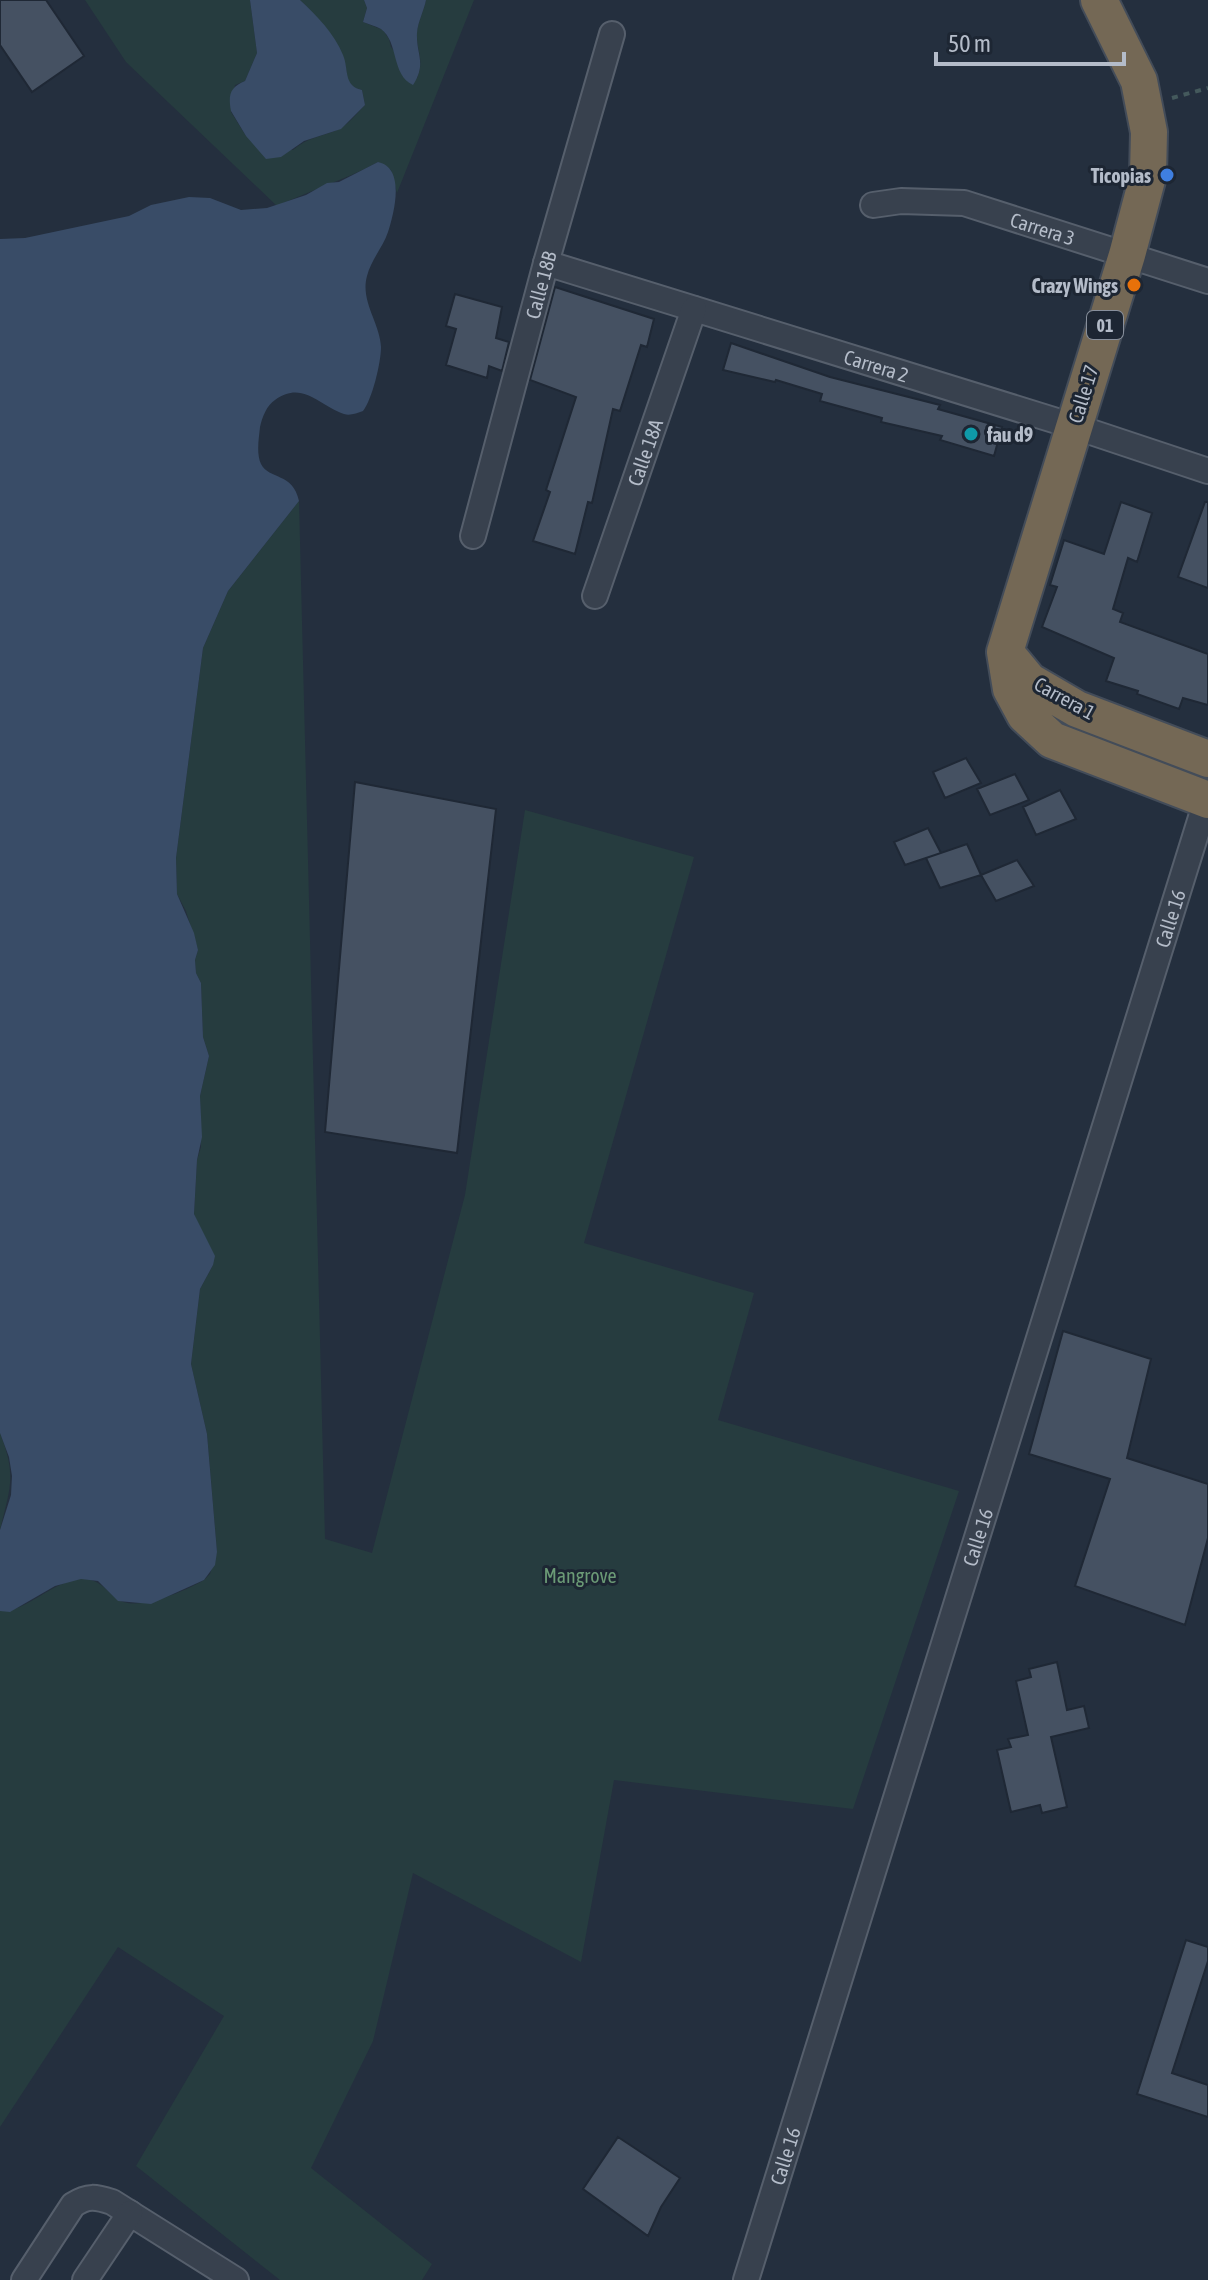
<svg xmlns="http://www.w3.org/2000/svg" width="1208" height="2280" font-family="'Asap Condensed',sans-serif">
  <rect width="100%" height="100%" fill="#242f3e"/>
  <path fill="#263c3f" d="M 85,0 L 250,0 L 257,53 L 245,81 L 235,85 L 231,112 L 246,136 L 293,150 C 307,138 319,137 335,131 C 349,125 355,115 365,105 L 362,90 L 355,88 L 347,81 C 348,47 321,23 300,0 L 364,0 L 367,8 L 363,22 L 383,30 L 389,39 L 391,47 L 417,78 C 425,58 416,52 417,32 C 418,21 424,11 426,0 L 474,0 L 397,193 L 391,170 L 378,162 C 345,180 311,190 277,206 L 126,62 Z
    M 299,501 L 325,1539 L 372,1553 L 465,1195 L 525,810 L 694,857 L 584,1243 L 754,1293 L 718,1420 L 959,1491 L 853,1809 L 614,1780 L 581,1962 L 413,1873 L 373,2041 L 311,2168 L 432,2264 L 422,2280 L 280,2280 L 136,2166 L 224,2016 L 118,1947 L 0,2127 L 0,1611 C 25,1613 51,1582 80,1579 C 98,1578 104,1588 116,1598 C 135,1614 185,1591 204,1580 L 210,1574 L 217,1552 L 207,1434 L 191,1364 L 200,1289 L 213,1265 L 194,1214 L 197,1160 L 201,1147 L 200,1096 L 209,1056 L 203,1037 L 201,983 L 196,973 L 195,960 L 198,950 L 186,911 L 177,894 L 176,858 L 203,648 L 228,591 Z
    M 0,1433 C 17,1477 10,1487 0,1530 Z"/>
  <path fill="#394c67" d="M 250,0 L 300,0 C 317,16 334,33 343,55 C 349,69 343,86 362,90 L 365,105 L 341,129 L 304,141 L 281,157 L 266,159 L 246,136 L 231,111 C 228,95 230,87 245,81 L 257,53 Z
    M 364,0 L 426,0 C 424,11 418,21 417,33 C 416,55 427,63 413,85 C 391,75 399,42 381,29 C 376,26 368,24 363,22 L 367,8 Z
    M 378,162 C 406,168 394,213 388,232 C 383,247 371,260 367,276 C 360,301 380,323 381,347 C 381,363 372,400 363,411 C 357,413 350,416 344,414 C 319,406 303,380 275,400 C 267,405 262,417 260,427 C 259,438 256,453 261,464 C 269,480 293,472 299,501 L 228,591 L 203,648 L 176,858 L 177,894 L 194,933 L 198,950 L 195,960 L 196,973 L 201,983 L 203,1037 L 209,1056 L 200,1096 L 202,1137 L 197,1160 L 194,1214 L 215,1256 L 213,1265 L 200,1289 L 191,1364 L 207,1434 L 217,1552 L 215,1565 L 204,1580 L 151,1604 L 118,1601 L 98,1581 L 81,1579 L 55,1586 L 10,1612 L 0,1611 L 0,1530 L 11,1495 L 12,1476 L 9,1457 L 0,1433 L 0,239 L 25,238 L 129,216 L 151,205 L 189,197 L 210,198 L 241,210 L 267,208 L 306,195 L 327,183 L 339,182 Z"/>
  <path fill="#455162" stroke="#1f2835" stroke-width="2" d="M 0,0 L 46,0 L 84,56 L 32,92 L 0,45 Z
    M 555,287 L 654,319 L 647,347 L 641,345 L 620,411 L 613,409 L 592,503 L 588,502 L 575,554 L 533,541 L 550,492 L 546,490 L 576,397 L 530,380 Z
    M 455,294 L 502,307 L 496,338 L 509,342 L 502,371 L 489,366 L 487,378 L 446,365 L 456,329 L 446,326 Z
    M 731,343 L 830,377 L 940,405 L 938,409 L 1002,427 L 994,456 L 940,440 L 942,436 L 881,422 L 882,418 L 820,401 L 822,394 L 776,380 L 775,382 L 723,370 Z
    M 1121,502 L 1152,513 L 1137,562 L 1128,558 L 1113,609 L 1123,613 L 1120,622 L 1208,654 L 1208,705 L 1183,698 L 1179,709 L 1137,694 L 1138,691 L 1106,681 L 1114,658 L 1042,627 L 1057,587 L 1050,585 L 1064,540 L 1104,554 Z
    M 1205,502 L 1208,502 L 1208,588 L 1178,577 Z
    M 966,758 L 981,783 L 945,798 L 933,772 Z
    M 1015,774 L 1029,800 L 990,815 L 977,789 Z
    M 355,782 L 496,809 L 457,1153 L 325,1132 Z
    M 1060,790 L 1076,819 L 1036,835 L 1023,807 Z
    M 928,828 L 941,853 L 905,865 L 894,842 Z
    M 967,844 L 981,875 L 940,888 L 926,858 Z
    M 1017,860 L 1034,886 L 996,901 L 981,875 Z
    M 1063,1331 L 1151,1359 L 1127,1458 L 1208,1484 L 1208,1538 L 1185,1625 L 1075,1586 L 1110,1479 L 1029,1454 Z
    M 1057,1662 L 1067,1710 L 1084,1706 L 1089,1728 L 1051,1737 L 1067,1807 L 1042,1813 L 1040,1805 L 1011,1812 L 997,1750 L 1011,1747 L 1008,1739 L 1028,1735 L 1016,1681 L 1031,1677 L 1029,1669 Z
    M 1186,1940 L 1208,1947 L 1208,1961 L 1172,2073 L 1208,2085 L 1208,2117 L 1137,2094 Z
    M 618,2137 L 680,2178 L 661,2207 L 648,2236 L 583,2189 Z"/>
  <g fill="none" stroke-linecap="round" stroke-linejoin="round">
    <defs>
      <g id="minor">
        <path id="s1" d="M 873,205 L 901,201 L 964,203 L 1208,281"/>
        <path id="s2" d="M 546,263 L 1073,426 L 1208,471"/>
        <path id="s3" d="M 473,536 L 546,263 L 612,34"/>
        <path id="s4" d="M 595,596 L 694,309"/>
        <path d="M 24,2280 L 73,2205 C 88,2195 96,2197 112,2202 L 236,2280"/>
        <path d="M 85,2280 L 130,2213"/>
        <path id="s5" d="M 746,2280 L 1208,795"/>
      </g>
      <path id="highway" d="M 1099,0 L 1139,81 L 1149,132 L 1148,176 L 1127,255 L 1005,652 L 1011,689 L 1025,715 L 1052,740 L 1208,800
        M 1005,652 L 1029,681 L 1077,709 L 1208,759"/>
    </defs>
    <use href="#minor" stroke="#565f6c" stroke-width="28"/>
    <use href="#highway" stroke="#434c59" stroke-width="40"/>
    <path stroke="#44595c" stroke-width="4" stroke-dasharray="6 6" stroke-linecap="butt" d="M 1172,98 L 1208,88"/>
    <use href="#minor" stroke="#38414e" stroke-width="24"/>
    <use href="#highway" stroke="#746855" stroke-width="36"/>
  </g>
  <circle fill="#3f7fe0" stroke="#1d2633" stroke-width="3" cx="1167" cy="175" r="8"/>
  <circle fill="#e8710a" stroke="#1d2633" stroke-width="3" cx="1134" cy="285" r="8"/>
  <circle fill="#0f9aa8" stroke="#1d2633" stroke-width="3" cx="971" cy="434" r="8"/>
  <g text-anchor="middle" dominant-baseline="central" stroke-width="6" stroke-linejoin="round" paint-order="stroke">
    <rect fill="#1d2633" stroke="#878f9c" stroke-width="2" x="1087" y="311" width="36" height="28" rx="6"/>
    <g font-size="18" font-weight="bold" fill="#b4bcc9">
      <text x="1105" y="325">01</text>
    </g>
    <g font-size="20" font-weight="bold" fill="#b4bcc9" stroke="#1d2633" text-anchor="end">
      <text x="1151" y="175">Ticopias</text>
      <text x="1118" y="285">Crazy Wings</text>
      <text x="987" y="434" text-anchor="start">fau d9</text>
    </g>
    <g font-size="20" fill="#b4bcc9" stroke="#1d2633">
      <text stroke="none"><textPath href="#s1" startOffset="174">Carrera 3</textPath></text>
      <text stroke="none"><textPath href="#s3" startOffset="260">Calle 18B</textPath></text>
      <text stroke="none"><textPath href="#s2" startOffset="346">Carrera 2</textPath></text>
      <text transform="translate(1083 394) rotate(-73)">Calle 17</text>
      <text stroke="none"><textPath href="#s4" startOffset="152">Calle 18A</textPath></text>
      <text transform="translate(1065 698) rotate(29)">Carrera 1</text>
      <text stroke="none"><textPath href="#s5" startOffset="1426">Calle 16</textPath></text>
      <text stroke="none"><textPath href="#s5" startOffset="778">Calle 16</textPath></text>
      <text stroke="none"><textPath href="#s5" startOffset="130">Calle 16</textPath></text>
    </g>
    <g font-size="20" fill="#6b9a76" stroke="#1d2633">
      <text x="580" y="1575">Mangrove</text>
    </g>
  </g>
  <path d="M936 52v12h188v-12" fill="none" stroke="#b4bcc9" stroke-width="4"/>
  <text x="948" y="52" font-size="24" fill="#b4bcc9" stroke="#1d2633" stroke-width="6" paint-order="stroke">50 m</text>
</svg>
